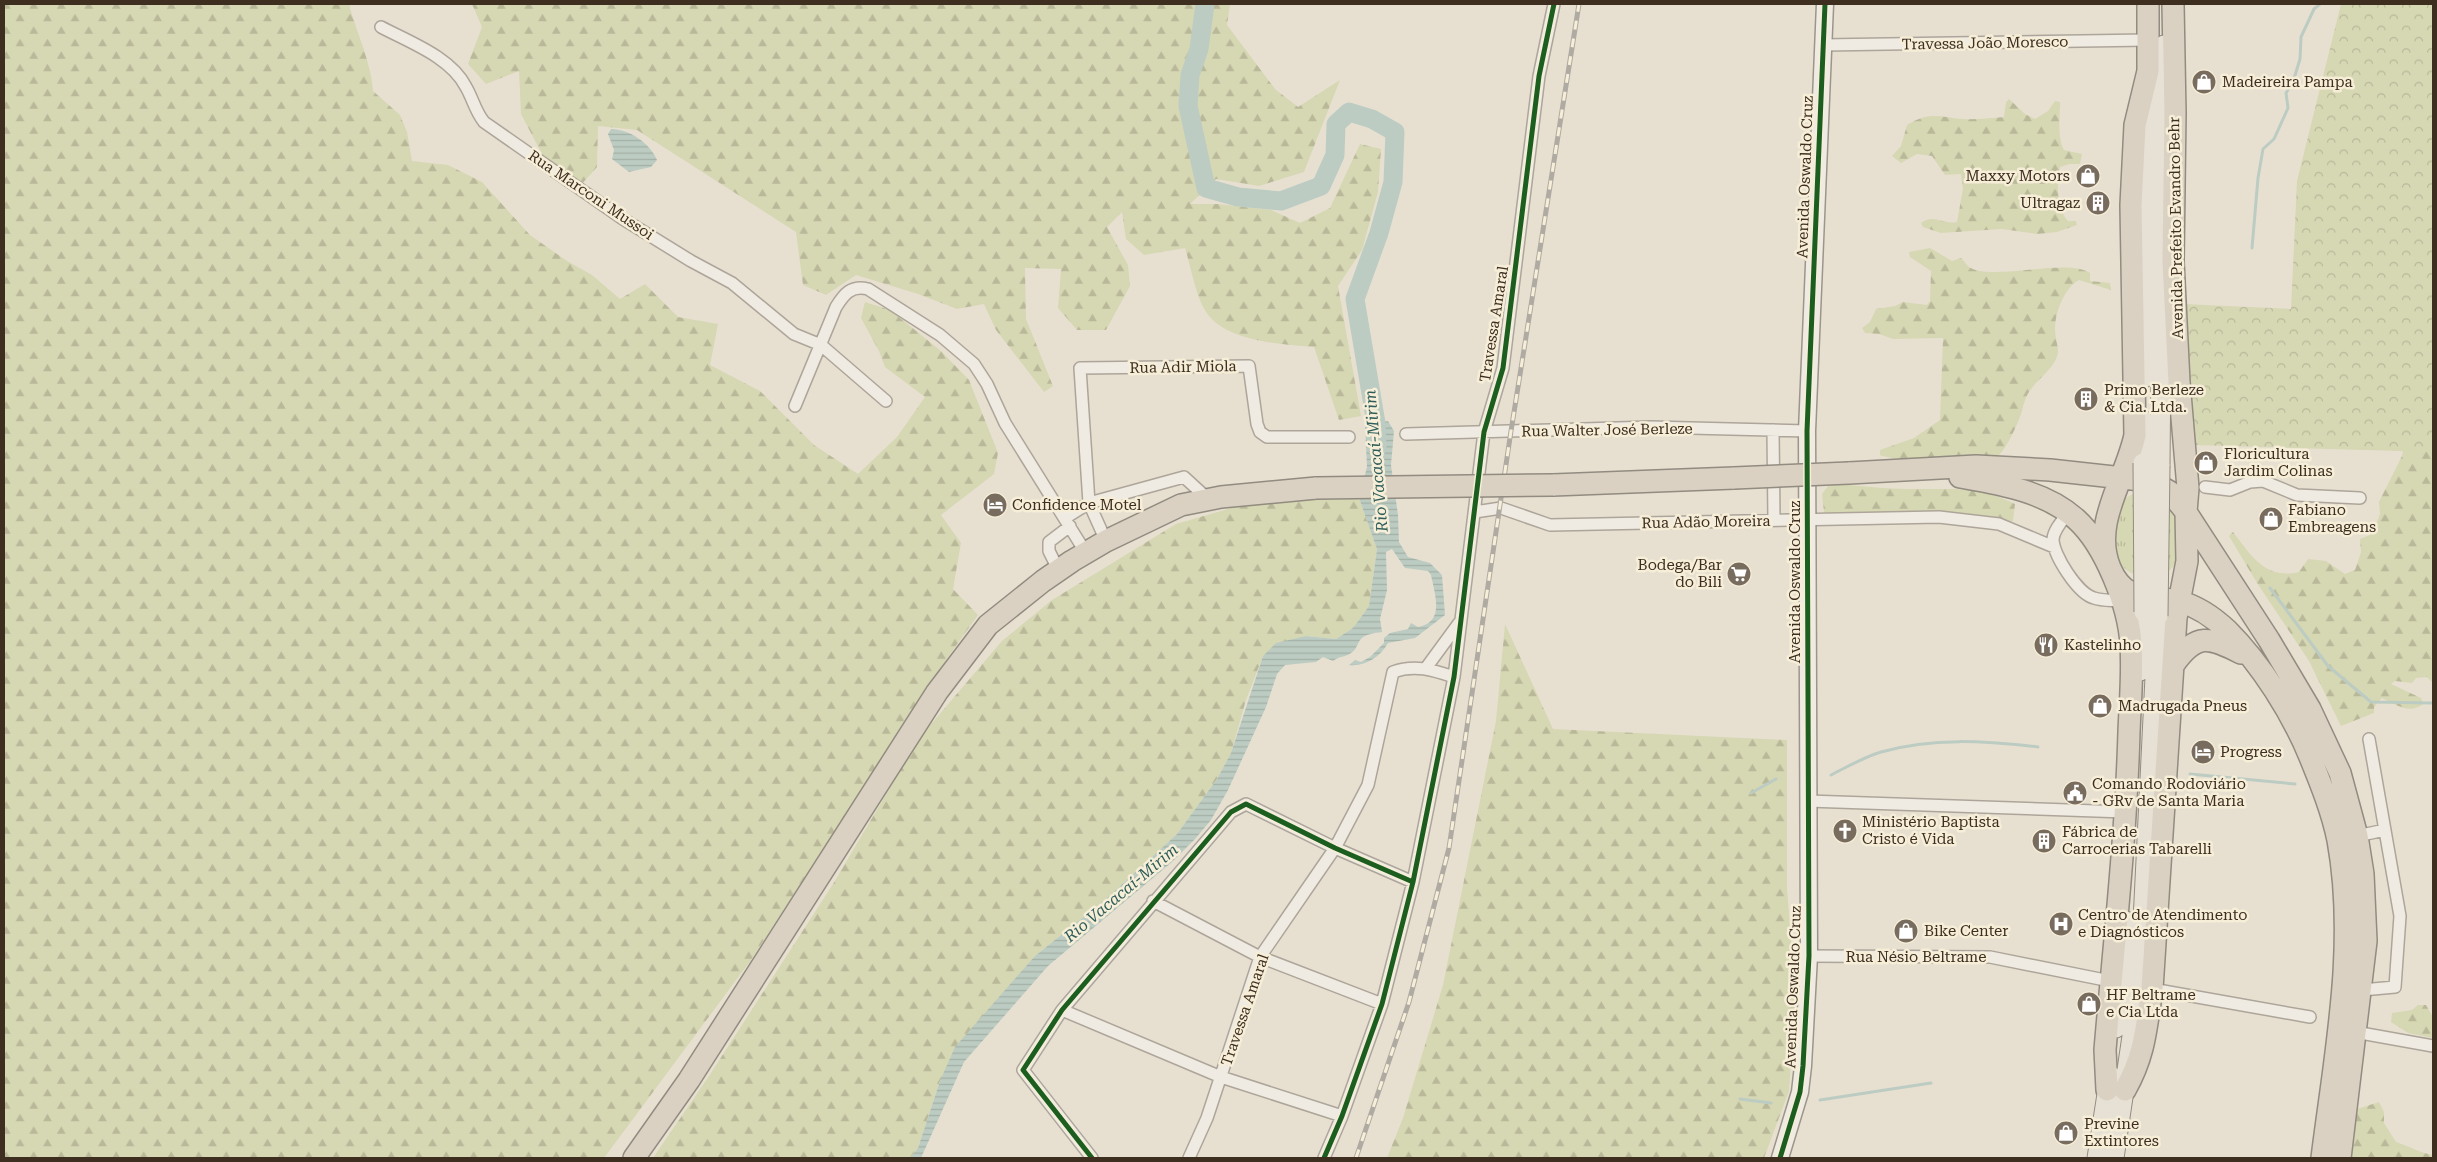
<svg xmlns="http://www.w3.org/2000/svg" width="2437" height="1162" font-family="'Roboto Serif',serif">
  <defs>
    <pattern id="grass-tufts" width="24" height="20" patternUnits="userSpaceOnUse" patternTransform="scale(1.25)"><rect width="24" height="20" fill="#d6d7b3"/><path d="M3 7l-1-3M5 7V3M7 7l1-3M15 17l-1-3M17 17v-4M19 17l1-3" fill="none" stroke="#b9b99a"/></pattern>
    <pattern id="forest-firs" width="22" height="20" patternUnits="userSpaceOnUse" patternTransform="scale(1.25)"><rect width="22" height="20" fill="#d6d7b3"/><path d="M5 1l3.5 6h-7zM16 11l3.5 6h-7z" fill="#b9b99a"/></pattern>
    <pattern id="park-crowns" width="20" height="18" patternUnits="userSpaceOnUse" patternTransform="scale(1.25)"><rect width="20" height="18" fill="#d6d7b3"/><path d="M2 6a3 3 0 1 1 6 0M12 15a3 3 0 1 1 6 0" fill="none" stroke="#b9b99a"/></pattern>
    <pattern id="water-rules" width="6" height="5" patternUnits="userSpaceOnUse" patternTransform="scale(1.25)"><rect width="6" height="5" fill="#bcccc2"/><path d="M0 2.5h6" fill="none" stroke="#a2b0a6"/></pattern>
  </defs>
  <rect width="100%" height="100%" fill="#e7e0d1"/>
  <path fill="url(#grass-tufts)" d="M 2139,491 L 2172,505 C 2177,520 2183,557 2171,569 C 2166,575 2157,576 2150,576 C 2117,577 2113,553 2115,526 C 2118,505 2119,500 2139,491 Z"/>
  <path fill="url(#forest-firs)" d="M 4,4 L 350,4 L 350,8 C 358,36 371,63 373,91 L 400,115 L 407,132 L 412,161 L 448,165 L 482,182 L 530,235 L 567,261 L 592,275 L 620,299 L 645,284 L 678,317 L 718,324 L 710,365 L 760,391 L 814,445 L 858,474 L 897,437 L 925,397 L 885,367 L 879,351 L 861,318 L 865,302 L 890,310 L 941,351 L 969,380 L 998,453 L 994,474 L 941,515 L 961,543 L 953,589 L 978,615 L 948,657 L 751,960 L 604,1158 L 4,1158 Z
    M 472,4 L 1230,4 L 1227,25 L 1275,89 L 1298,107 L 1340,80 L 1304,172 L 1259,186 L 1216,179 L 1190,204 L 1218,204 L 1271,210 L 1300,223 L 1330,208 L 1360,144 L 1381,149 L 1378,192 L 1362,250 L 1338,286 L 1361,416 L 1339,420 L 1314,347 C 1282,344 1223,342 1205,310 C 1196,296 1190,264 1185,248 L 1144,255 L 1126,239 L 1122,212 L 1107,227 L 1128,265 L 1130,286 L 1106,330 L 1077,330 L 1058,308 L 1061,269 L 1025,268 L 1026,319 L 1053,386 L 1044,392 L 996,330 L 984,304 L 957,309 L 918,294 L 856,275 L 826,295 L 803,285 L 796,232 L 637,130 L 598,126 L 597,167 L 581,185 L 542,154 L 521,114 L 519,71 L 486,84 L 468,64 L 482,27 Z
    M 2009,99 L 2025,114 L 2035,119 L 2048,111 L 2055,101 L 2060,102 C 2060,117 2057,136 2064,150 L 2082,154 L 2080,164 L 2070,164 L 2060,167 C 2056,181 2057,211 2068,221 L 2076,221 L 2077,225 L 2057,232 L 2038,234 L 2002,229 L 1941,233 L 1923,227 L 1921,223 C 1933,213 1944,225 1957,222 L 1963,189 L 1961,174 L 1945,175 L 1932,156 L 1917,154 L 1901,163 L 1892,156 L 1901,146 L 1907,125 C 1927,112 1939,116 1960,119 C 1975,120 1989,118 2004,117 L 2006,102 Z
    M 1930,248 L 1952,261 L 1961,258 C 1964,260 1966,265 1969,267 C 1992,282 2068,257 2090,273 L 2090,281 L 2110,283 L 2111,290 L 2079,280 C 2064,288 2055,313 2055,329 C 2055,337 2058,345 2058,352 C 2056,368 2037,379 2029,392 C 2024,399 2023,409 2020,417 C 2016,427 2008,445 2000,454 C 1989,466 1897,462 1880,455 L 1880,450 L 1914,438 L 1940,420 L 1943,338 L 1893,339 L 1879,334 L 1865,333 L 1862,328 L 1870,322 L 1876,309 L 1895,306 L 1903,302 L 1927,305 L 1930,301 L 1931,271 L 1910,257 L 1909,252 Z
    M 2433,409 L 2433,683 L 2427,677 L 2416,678 L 2412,683 L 2395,681 L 2391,684 L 2421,698 L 2423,704 C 2410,715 2395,704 2382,698 L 2374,707 L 2374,713 L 2341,726 L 2309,661 L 2257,583 L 2229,536 L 2233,532 C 2251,555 2265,580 2299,572 L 2308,559 L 2326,561 L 2345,574 L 2355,570 L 2361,552 L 2360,539 L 2370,535 L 2376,525 L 2380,514 L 2379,502 L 2402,456 L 2406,437 Z
    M 1839,484 C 1862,486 1886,489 1909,489 C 1951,490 1976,484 2015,504 L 2013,521 L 2008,523 L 1850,512 L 1828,515 L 1824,512 L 1822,494 L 1828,486 Z
    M 1359,498 L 1377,548 L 1369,606 L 1353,628 L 1336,639 L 1306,636 L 1263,656 L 1246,700 L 1231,753 L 1217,779 L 1177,834 L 1106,899 L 1035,956 L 940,1081 L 918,1148 L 911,1157 L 653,1158 L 709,1076 L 833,884 L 920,737 L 1002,641 L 1052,600 L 1176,524 L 1235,507 L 1283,501 Z
    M 1505,624 L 1553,729 L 1787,740 L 1787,888 L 1795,997 L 1789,1091 L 1764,1158 L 1387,1158 L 1403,1118 L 1443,985 L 1496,721 Z
    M 2418,1005 L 2426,1005 L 2433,1017 L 2433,1038 L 2408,1033 L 2391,1022 L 2392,1013 L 2412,1010 Z
    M 2379,1102 L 2384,1112 L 2384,1123 L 2396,1142 C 2409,1146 2420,1153 2433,1155 L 2433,1158 L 2351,1158 L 2357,1109 Z"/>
  <path fill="url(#park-crowns)" d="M 2341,4 L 2433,4 L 2433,452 L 2194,445 L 2183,304 L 2291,309 L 2297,181 Z"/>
  <path fill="url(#water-rules)" d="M 611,129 C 629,129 650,143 657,160 L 651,167 L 629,172 L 612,159 L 614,150 L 608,134 Z
    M 1388,421 L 1394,431 L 1391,465 L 1398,515 L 1399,542 L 1408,557 L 1430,563 L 1442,575 L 1445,615 L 1415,638 L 1388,643 C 1380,657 1365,667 1349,665 L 1355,660 L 1361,662 L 1370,657 L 1384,643 L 1384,638 L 1390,633 L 1408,629 L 1411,623 L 1418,627 C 1445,622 1435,595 1431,575 L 1428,571 L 1405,568 L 1392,549 L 1386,552 L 1387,590 L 1380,619 L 1382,632 C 1374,633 1365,634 1360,640 C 1357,645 1356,650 1351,653 C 1346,657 1339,656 1333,661 L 1323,657 L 1316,662 L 1285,665 L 1277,674 L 1266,707 L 1228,790 L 1211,820 L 1195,839 L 1172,862 L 1048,966 L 964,1062 L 921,1158 L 910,1158 L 918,1148 L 940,1081 L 955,1047 L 1035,956 L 1106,899 L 1177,834 L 1217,779 L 1231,753 L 1263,656 L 1276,643 L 1306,636 L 1336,639 L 1353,628 L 1369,606 L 1377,549 L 1359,498 L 1367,467 L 1365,424 Z"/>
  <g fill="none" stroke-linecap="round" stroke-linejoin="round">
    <path stroke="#bcccc2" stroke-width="3" d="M 2252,248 L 2258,178 L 2263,149 L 2274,139 L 2288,108 L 2286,93 L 2293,82 L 2300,59 L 2301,37 L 2314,9 L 2320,4
      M 2270,588 L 2328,666 L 2371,702 L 2433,703
      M 2190,774 L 2295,784
      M 1831,775 C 1847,767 1864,757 1881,752 C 1933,737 1985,741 2038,747
      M 1751,793 L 1776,779
      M 1740,1099 L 1771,1103
      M 1820,1100 L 1931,1083"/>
    <path stroke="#bcccc2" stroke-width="19" d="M 1205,4 L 1199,49 L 1190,75 L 1188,106 L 1206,188 L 1238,197 L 1281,201 L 1321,186 L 1335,155 L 1336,124 L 1349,112 L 1372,119 L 1395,132 L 1393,182 L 1379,233 L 1355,299 L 1376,423 L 1377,448"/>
    <defs>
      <path id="street" d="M 381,27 C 409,42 451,57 466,87 C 473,99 475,111 484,122 L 623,219 L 691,261 L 732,283 L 794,334 L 821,345 L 886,401
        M 1823,45 L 2148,40
        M 795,406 L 836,307 C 844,294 851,285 868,289 L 940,335 L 974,364 L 987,384 L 1005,423 L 1086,553
        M 1773,430 L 1774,520
        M 1406,434 L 1651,427 L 1807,431
        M 2205,487 L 2230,490 L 2250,482 L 2263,481 L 2297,495 L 2360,498
        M 1475,512 L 1501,508 L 1550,525 L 1939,517 L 1999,524 L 2054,547
        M 2069,512 C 2063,520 2054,529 2053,539 C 2053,555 2078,594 2094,598 C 2102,601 2112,600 2121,601
        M 1065,518 L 1089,503 L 1184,477 L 1208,499
        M 1106,541 L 1089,503 L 1080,368 L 1249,366 L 1257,424 L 1260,432 L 1267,437 L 1349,437
        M 1058,569 L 1049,551 L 1049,542 L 1070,526
        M 1426,668 L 1459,623
        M 1808,801 L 2125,812
        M 2357,836 L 2385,830
        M 1153,901 L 1260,957 L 1382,1004
        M 1809,956 L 1990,957 L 2110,981
        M 2152,989 L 2310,1017
        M 2362,990 L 2395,987 L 2400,916 L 2369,739
        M 1062,1010 L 1221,1077 L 1342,1116
        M 2355,1032 L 2433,1046
        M 1092,1158 L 1023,1070 L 1062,1010 L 1231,812 L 1246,804 L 1335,848 L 1413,882
        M 1189,1158 L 1207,1118 L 1260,957 L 1335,848 L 1368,785 L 1393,672 C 1415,664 1433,670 1454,677
        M 1324,1158 L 1342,1116 L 1382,1004 L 1413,882 L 1454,677 L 1484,432 L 1503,368 L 1539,76 L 1554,4"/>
      <path id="secondary" d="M 1780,1158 L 1800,1092 L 1803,1066 L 1809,956 L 1807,431 L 1825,4"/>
      <path id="primary" d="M 2144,378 L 2147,95
        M 2143,463 L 2143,420
        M 2160,466 L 2164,45
        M 2140,671 L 2144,612
        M 2116,1028 L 2123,980 L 2126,921
        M 2097,1158 L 2110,1075
        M 2114,1158 L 2140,982 L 2158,616"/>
      <path id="highway" d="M 2148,4 L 2148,71 L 2135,125 L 2131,205 L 2135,435 C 2126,479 2091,523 2110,568 C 2126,605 2151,594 2181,602 C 2199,607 2214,618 2227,630 C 2261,664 2292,713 2310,757 C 2321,784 2332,811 2338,840 C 2357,945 2335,1054 2322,1158
        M 1849,473 L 1976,466 L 2050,470 L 2141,480 L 2156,484 L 2170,492 L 2186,512 L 2269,640 L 2310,709 L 2340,773 L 2357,836 L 2363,874 L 2366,941 L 2340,1158
        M 1960,477 C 2000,484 2045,491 2076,519 C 2105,545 2129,606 2131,645 C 2133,674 2130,704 2129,732 C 2126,838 2114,944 2105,1050 L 2107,1090
        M 1553,485 L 1734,478
        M 2174,664 C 2197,632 2209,637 2241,653
        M 2125,1090 C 2145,1055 2146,1028 2152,989 L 2176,618 L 2187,561 L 2186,512 L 2188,488 L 2179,382 L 2173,261 L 2175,113 L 2173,4
        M 634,1158 L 689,1080 L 937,692 L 988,625 L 1043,581 L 1072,561 L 1106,541 L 1181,505 L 1221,497 L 1316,488"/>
    </defs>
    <use href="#street" stroke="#ada599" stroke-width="14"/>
    <use href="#secondary" stroke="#9c958a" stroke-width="19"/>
    <use href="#primary" stroke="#928b80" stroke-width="21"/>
    <use href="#highway" stroke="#928b80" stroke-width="24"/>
    <use href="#street" stroke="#efebe3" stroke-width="11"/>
    <use href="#secondary" stroke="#efebe3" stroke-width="16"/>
    <use href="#primary" stroke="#e6e1d4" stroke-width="19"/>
    <use href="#highway" stroke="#dad1c2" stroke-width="21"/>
    <defs>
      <path id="rail" d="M 1356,1158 L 1409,1002 L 1449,848 L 1511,431 L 1579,4"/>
    </defs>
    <use href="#rail" stroke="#afaaa2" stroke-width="5"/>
    <use href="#rail" stroke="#f7eed8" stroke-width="3" stroke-dasharray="9" stroke-linecap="butt"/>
    <defs>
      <path id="primary-bridge" d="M 2143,463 L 2144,612
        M 2158,616 L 2160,466"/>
      <path id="highway-bridge" d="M 1734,478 L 1849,473
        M 1316,488 L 1553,485"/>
    </defs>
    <use href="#primary-bridge" stroke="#928b80" stroke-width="21" stroke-linecap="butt"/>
    <use href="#highway-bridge" stroke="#928b80" stroke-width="24" stroke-linecap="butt"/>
    <use href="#primary-bridge" stroke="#e6e1d4" stroke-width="19"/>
    <use href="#highway-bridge" stroke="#dad1c2" stroke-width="21"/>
    <defs>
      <path id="cycleway" d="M 1092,1158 L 1023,1070 L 1062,1010 L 1231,812 L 1246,804 L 1335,848 L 1413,882
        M 1324,1158 L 1342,1116 L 1382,1004 L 1413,882 L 1454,677 L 1484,432 L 1503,368 L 1539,76 L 1554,4
        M 1780,1158 L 1800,1092 L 1803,1066 L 1809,956 L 1807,431 L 1825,4"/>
    </defs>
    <use href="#cycleway" stroke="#f7eed8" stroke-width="8"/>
    <use href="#cycleway" stroke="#1b5e20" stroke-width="5"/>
  </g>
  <defs>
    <symbol id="shop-disc" viewBox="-11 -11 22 22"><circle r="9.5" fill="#786c5e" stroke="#f7eed8"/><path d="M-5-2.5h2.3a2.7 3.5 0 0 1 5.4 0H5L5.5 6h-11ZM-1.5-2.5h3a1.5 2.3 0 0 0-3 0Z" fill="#fff"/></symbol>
    <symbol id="building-disc" viewBox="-11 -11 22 22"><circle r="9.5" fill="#786c5e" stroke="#f7eed8"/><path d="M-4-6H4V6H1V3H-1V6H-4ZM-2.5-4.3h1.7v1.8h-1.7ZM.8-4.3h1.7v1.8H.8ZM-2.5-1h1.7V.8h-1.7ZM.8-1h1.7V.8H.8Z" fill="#fff"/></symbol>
    <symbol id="hotel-disc" viewBox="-11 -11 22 22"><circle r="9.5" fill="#786c5e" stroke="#f7eed8"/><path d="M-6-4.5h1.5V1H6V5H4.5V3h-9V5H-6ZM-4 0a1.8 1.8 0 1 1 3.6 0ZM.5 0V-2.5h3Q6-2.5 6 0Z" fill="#fff"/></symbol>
    <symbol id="supermarket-disc" viewBox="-11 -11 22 22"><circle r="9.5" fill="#786c5e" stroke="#f7eed8"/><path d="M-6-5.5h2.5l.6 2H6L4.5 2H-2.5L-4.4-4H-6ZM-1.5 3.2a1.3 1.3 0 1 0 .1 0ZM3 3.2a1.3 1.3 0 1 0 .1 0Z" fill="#fff"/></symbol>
    <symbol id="restaurant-disc" viewBox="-11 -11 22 22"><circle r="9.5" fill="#786c5e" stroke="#f7eed8"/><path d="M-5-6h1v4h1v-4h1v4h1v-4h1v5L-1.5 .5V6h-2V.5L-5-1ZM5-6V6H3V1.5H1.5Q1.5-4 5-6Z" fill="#fff"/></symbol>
    <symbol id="civic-disc" viewBox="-11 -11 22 22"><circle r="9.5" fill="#786c5e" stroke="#f7eed8"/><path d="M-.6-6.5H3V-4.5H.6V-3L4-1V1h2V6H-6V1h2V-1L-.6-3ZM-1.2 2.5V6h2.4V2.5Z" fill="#fff"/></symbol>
    <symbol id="church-disc" viewBox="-11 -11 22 22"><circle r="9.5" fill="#786c5e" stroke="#f7eed8"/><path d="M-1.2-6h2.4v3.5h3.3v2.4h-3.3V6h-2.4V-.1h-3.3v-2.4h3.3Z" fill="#fff"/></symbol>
    <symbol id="hospital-disc" viewBox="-11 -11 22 22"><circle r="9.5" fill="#786c5e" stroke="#f7eed8"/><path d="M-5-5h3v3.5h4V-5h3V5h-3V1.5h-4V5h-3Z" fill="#fff"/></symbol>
  </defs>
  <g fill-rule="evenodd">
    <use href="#shop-disc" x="2190" y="68" width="28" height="28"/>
    <use href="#shop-disc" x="2074" y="162" width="28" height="28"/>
    <use href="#building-disc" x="2084" y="189" width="28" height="28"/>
    <use href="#building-disc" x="2072" y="385" width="28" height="28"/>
    <use href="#shop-disc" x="2192" y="449" width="28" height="28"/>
    <use href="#hotel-disc" x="981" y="491" width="28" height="28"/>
    <use href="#shop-disc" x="2257" y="505" width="28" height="28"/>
    <use href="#supermarket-disc" x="1725" y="560" width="28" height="28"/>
    <use href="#restaurant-disc" x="2032" y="631" width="28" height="28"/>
    <use href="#shop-disc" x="2086" y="692" width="28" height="28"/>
    <use href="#hotel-disc" x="2189" y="738" width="28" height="28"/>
    <use href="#civic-disc" x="2061" y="779" width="28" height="28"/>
    <use href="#church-disc" x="1831" y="817" width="28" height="28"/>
    <use href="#building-disc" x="2030" y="827" width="28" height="28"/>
    <use href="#hospital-disc" x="2047" y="910" width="28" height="28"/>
    <use href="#shop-disc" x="1892" y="917" width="28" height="28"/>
    <use href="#shop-disc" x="2075" y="990" width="28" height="28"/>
    <use href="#shop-disc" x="2052" y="1119" width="28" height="28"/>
  </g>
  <g text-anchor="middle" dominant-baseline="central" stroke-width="5" stroke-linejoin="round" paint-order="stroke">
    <g font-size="15" fill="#3d2e20" stroke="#f7eed8">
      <text transform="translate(1985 43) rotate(-1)">Travessa João Moresco</text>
      <text transform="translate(1805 177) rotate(-88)">Avenida Oswaldo Cruz</text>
      <text transform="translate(591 195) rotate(34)">Rua Marconi Mussoi</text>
      <text transform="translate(2176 228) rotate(-91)">Avenida Prefeito Evandro Behr</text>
      <text transform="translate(1494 324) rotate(-81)">Travessa Amaral</text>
      <text transform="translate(1183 367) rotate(-1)">Rua Adir Miola</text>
      <text transform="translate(1607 430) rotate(-1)">Rua Walter José Berleze</text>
      <text transform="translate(1706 522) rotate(-1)">Rua Adão Moreira</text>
      <text transform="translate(1795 582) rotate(-90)">Avenida Oswaldo Cruz</text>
      <text x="1916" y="957">Rua Nésio Beltrame</text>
      <text transform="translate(1793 987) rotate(-88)">Avenida Oswaldo Cruz</text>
      <text transform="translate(1245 1010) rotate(-71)">Travessa Amaral</text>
    </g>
    <g font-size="15" fill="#3d2e20" stroke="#f7eed8" text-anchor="start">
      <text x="2222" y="82">Madeireira Pampa</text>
      <text x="2070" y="176" text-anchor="end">Maxxy Motors</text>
      <text x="2080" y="203" text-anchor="end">Ultragaz</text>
      <text x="2104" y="390">Primo Berleze<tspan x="2104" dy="17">&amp; Cia. Ltda.</tspan></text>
      <text x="2224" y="454">Floricultura<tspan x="2224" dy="17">Jardim Colinas</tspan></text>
      <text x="1012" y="505">Confidence Motel</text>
      <text x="2288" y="510">Fabiano<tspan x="2288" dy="17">Embreagens</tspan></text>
      <text x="1722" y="565" text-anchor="end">Bodega/Bar<tspan x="1722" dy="17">do Bili</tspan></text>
      <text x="2064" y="645">Kastelinho</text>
      <text x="2118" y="706">Madrugada Pneus</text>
      <text x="2220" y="752">Progress</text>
      <text x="2092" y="784">Comando Rodoviário<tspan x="2092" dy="17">- GRv de Santa Maria</tspan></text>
      <text x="1862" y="822">Ministério Baptista<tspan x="1862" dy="17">Cristo é Vida</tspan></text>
      <text x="2062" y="832">Fábrica de<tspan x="2062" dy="17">Carrocerias Tabarelli</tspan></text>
      <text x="2078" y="915">Centro de Atendimento<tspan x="2078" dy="17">e Diagnósticos</tspan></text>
      <text x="1924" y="931">Bike Center</text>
      <text x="2106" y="995">HF Beltrame<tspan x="2106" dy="17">e Cia Ltda</tspan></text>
      <text x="2084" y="1124">Previne<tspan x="2084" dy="17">Extintores</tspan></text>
    </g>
    <g font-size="16" font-style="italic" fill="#2f5d5a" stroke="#f7eed8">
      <text transform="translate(1376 461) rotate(-95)">Rio Vacacaí-Mirim</text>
      <text transform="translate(1121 893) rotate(-40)">Rio Vacacaí-Mirim</text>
    </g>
  </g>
  <rect width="2437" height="1162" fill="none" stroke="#3d2e20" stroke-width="10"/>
</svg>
